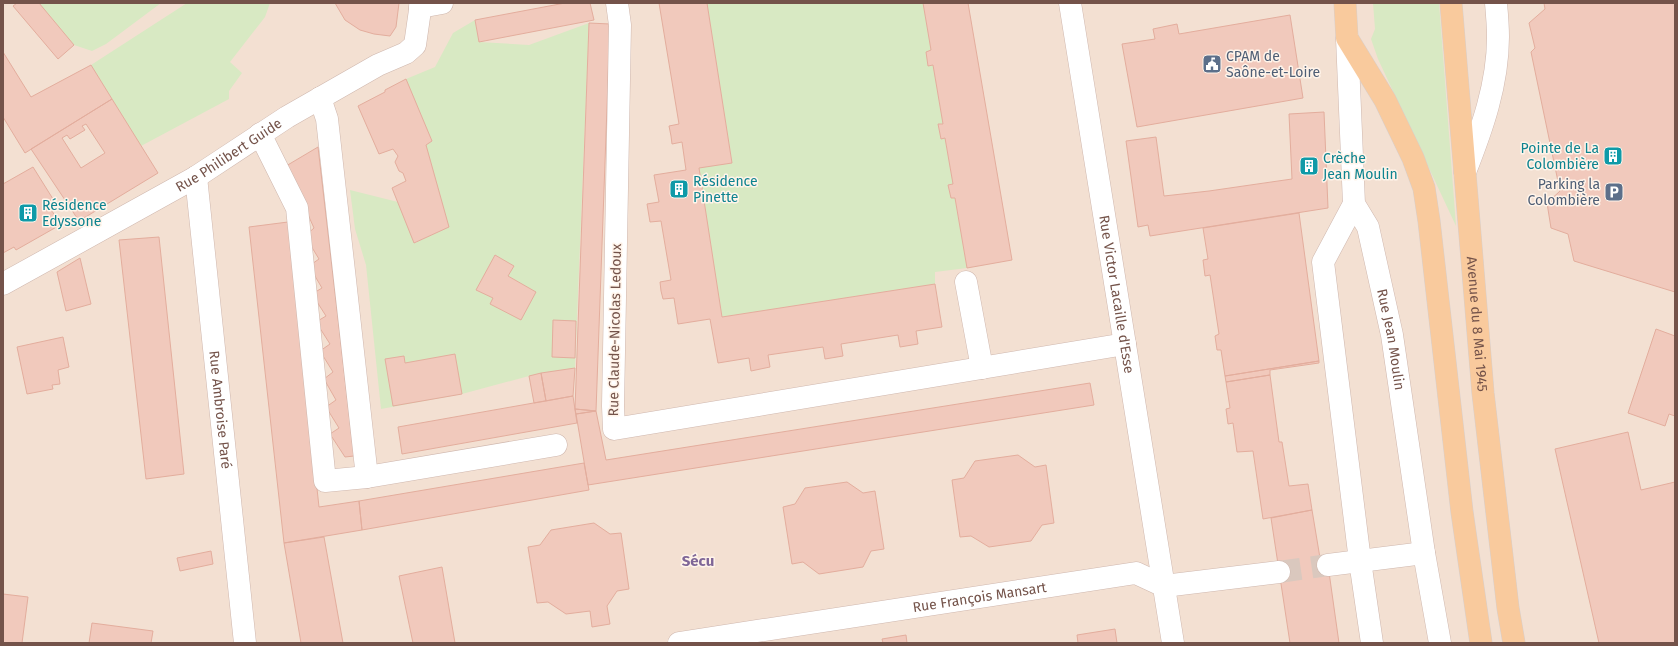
<svg xmlns="http://www.w3.org/2000/svg" width="1678" height="646" font-family="'Fira Sans',sans-serif">
  <rect width="100%" height="100%" fill="#fcefe4"/>
  <path fill="#f3e0d2" d="M 3,3 L 1675,3 L 1675,643 L 3,643 Z"/>
  <path fill="#d8e9c3" d="M 39,3 L 161,3 L 106,44 L 92,51 L 74,45 Z
    M 187,3 L 270,3 L 265,17 L 230,62 L 242,73 L 229,91 L 229,99 L 141,146 L 91,65 Z
    M 707,3 L 923,3 L 931,50 L 926,52 L 928,66 L 933,65 L 943,124 L 938,125 L 941,139 L 945,138 L 953,184 L 948,185 L 951,198 L 955,198 L 967,268 L 935,272 L 935,284 L 722,317 L 699,168 L 732,162 Z
    M 1373,3 L 1439,3 L 1456,226 L 1378,59 L 1371,39 L 1375,29 Z
    M 475,20 L 479,42 L 529,45 L 589,23 L 575,368 L 529,376 L 462,394 L 381,409 L 366,265 L 355,229 L 350,190 L 398,202 L 415,243 L 448,227 L 426,145 L 432,141 L 406,79 L 435,67 L 453,33 Z"/>
  <path fill="#f1c9bc" stroke="#e3ad9d" fill-rule="evenodd" d="M 17,3 L 39,3 L 74,45 L 58,59 L 13,6 Z
    M 335,3 L 399,3 L 396,27 L 390,36 L 374,34 L 360,30 L 345,20 Z
    M 565,3 L 590,3 L 594,20 L 479,42 L 475,20 Z
    M 659,3 L 707,3 L 732,163 L 699,168 L 722,317 L 935,284 L 942,327 L 916,331 L 918,344 L 900,347 L 898,335 L 841,344 L 843,356 L 825,359 L 823,347 L 768,355 L 770,367 L 751,371 L 749,358 L 718,363 L 710,319 L 678,324 L 674,298 L 663,299 L 661,291 L 660,282 L 671,280 L 661,221 L 650,222 L 647,204 L 659,202 L 654,175 L 686,170 L 682,142 L 672,144 L 671,136 L 669,126 L 679,124 Z
    M 923,3 L 968,3 L 1012,260 L 967,268 L 955,198 L 951,198 L 948,185 L 953,184 L 945,138 L 941,139 L 938,124 L 943,124 L 933,65 L 928,66 L 926,52 L 931,50 Z
    M 1544,3 L 1675,3 L 1675,292 L 1574,261 L 1568,234 L 1551,228 L 1547,203 L 1560,191 L 1531,52 L 1535,48 L 1529,23 L 1545,9 Z
    M 1290,15 L 1303,98 L 1137,127 L 1122,44 L 1155,39 L 1153,29 L 1177,24 L 1179,34 Z
    M 589,23 L 610,24 L 596,411 L 575,409 Z
    M 3,52 L 31,97 L 91,65 L 112,99 L 25,153 L 3,117 Z
    M 406,79 L 432,141 L 426,145 L 449,227 L 414,243 L 392,188 L 406,181 L 403,173 L 399,171 L 395,162 L 398,156 L 393,149 L 379,154 L 358,106 L 385,92 L 385,90 Z
    M 112,99 L 158,173 L 79,221 L 31,149 ZM 86,124 L 105,153 L 81,168 L 62,138 L 67,135 L 70,139 L 85,130 L 82,126 Z
    M 1324,112 L 1328,208 L 1150,236 L 1148,225 L 1138,227 L 1126,141 L 1156,137 L 1164,196 L 1209,191 L 1292,179 L 1289,114 Z
    M 318,147 L 354,456 L 345,457 L 330,434 L 339,428 L 326,407 L 336,400 L 324,379 L 333,372 L 320,351 L 330,344 L 316,322 L 326,316 L 312,294 L 322,288 L 309,266 L 319,259 L 305,236 L 314,228 L 286,166 Z
    M 33,167 L 53,199 L 47,202 L 60,225 L 16,250 L 14,247 L 3,253 L 3,184 Z
    M 1299,213 L 1319,361 L 1225,376 L 1221,350 L 1217,350 L 1215,336 L 1219,334 L 1210,275 L 1205,276 L 1203,260 L 1208,259 L 1203,228 Z
    M 288,222 L 319,507 L 359,501 L 362,530 L 284,543 L 249,227 Z
    M 159,237 L 184,474 L 146,479 L 119,240 Z
    M 495,255 L 514,266 L 508,276 L 536,292 L 521,320 L 490,304 L 493,298 L 476,290 Z
    M 80,258 L 91,304 L 66,311 L 57,272 Z
    M 553,320 L 576,321 L 575,358 L 552,357 Z
    M 1656,329 L 1675,336 L 1675,416 L 1669,414 L 1665,426 L 1628,413 Z
    M 63,337 L 69,367 L 58,370 L 60,384 L 52,385 L 53,389 L 27,394 L 17,347 Z
    M 455,354 L 462,394 L 393,406 L 385,359 L 404,356 L 405,363 Z
    M 1319,361 L 1319,363 L 1270,370 L 1270,375 L 1226,382 L 1225,376 Z
    M 575,368 L 573,396 L 546,401 L 541,373 Z
    M 541,373 L 546,401 L 534,403 L 529,376 Z
    M 1270,375 L 1279,442 L 1282,442 L 1289,486 L 1308,484 L 1312,510 L 1263,519 L 1253,451 L 1237,452 L 1233,423 L 1228,424 L 1226,409 L 1230,408 L 1226,382 Z
    M 1090,383 L 1094,405 L 588,485 L 576,414 L 596,411 L 606,460 Z
    M 573,396 L 577,423 L 402,454 L 398,427 Z
    M 575,409 L 596,411 L 576,414 Z
    M 1628,432 L 1641,490 L 1675,482 L 1675,643 L 1599,643 L 1555,449 Z
    M 1018,455 L 1035,467 L 1046,465 L 1054,523 L 1042,525 L 1031,541 L 989,547 L 971,536 L 960,537 L 952,480 L 964,478 L 975,461 Z
    M 584,463 L 589,490 L 362,530 L 359,501 Z
    M 847,482 L 863,493 L 875,491 L 884,549 L 871,551 L 863,567 L 819,574 L 803,562 L 792,564 L 783,507 L 795,504 L 805,488 Z
    M 1312,510 L 1320,558 L 1328,565 L 1339,643 L 1290,643 L 1271,518 Z
    M 594,523 L 610,534 L 621,533 L 629,589 L 617,591 L 607,606 L 610,624 L 592,627 L 590,611 L 566,614 L 548,602 L 537,603 L 528,547 L 540,545 L 551,530 Z
    M 324,537 L 343,643 L 301,643 L 284,543 Z
    M 211,551 L 213,564 L 180,571 L 177,558 Z
    M 442,567 L 455,643 L 413,643 L 399,576 Z
    M 3,594 L 28,597 L 22,643 L 3,643 Z
    M 92,623 L 153,631 L 151,643 L 89,643 Z
    M 1115,629 L 1117,643 L 1078,643 L 1077,635 Z
    M 906,635 L 907,643 L 883,643 L 882,639 Z"/>
  <g fill="none" stroke-linecap="round" stroke-linejoin="round">
    <path stroke="#dac8be" stroke-width="22" stroke-dasharray="22 11" stroke-linecap="butt" d="M 1279,572 L 1328,565"/>
    <defs>
      <g id="minor">
        <path d="M 617,3 L 620,25 L 613,406 L 614,429 L 1125,344"/>
        <path id="s1" d="M 1070,3 L 1173,643"/>
        <path d="M 420,7 L 442,3"/>
        <path id="s2" d="M 1347,38 L 1354,204 L 1368,227 L 1392,335 L 1424,553 L 1440,643"/>
        <path d="M 320,98 L 327,119 L 367,477"/>
        <path d="M 260,134 L 297,208 L 325,481 L 367,477 L 556,445"/>
        <path d="M 1465,172 C 1482,129 1498,84 1498,37 C 1498,25 1497,14 1496,3"/>
        <path id="s3" d="M 196,177 L 245,643"/>
        <path d="M 1354,204 L 1323,262 L 1360,561 L 1372,643"/>
        <path d="M 966,282 L 982,368"/>
        <path id="s4" d="M 3,284 L 196,177 L 287,117 L 378,65 L 406,53 L 415,45 L 421,3"/>
        <path d="M 1328,565 L 1424,553"/>
        <path id="s5" d="M 679,643 L 1136,573 L 1164,586 L 1279,572"/>
      </g>
      <g id="major">
        <path d="M 1345,3 L 1347,38 L 1385,100 L 1413,158 L 1424,188 L 1429,221 L 1462,512 L 1481,643"/>
        <path id="s6" d="M 1451,3 L 1483,393 L 1508,608 L 1514,643"/>
      </g>
    </defs>
    <use href="#minor" stroke="#cfb7ae" stroke-width="23"/>
    <use href="#major" stroke="#d8cfcc" stroke-width="23"/>
    <use href="#minor" stroke="#fff" stroke-width="22"/>
    <use href="#major" stroke="#f9ca9d" stroke-width="22"/>
  </g>
  <defs>
    <symbol id="civic-square" viewBox="-11 -11 22 22"><rect x="-9" y="-9" width="18" height="18" rx="4" fill="#5c6f8a" stroke="#fff4ea"/><path d="M-.6-6.5H3V-4.5H.6V-3L4-1V1h2V6H-6V1h2V-1L-.6-3ZM-1.2 2.5V6h2.4V2.5Z" fill="#fff"/></symbol>
    <symbol id="building-square" viewBox="-11 -11 22 22"><rect x="-9" y="-9" width="18" height="18" rx="4" fill="#0f9aa8" stroke="#fff4ea"/><path d="M-4-6H4V6H1V3H-1V6H-4ZM-2.5-4.3h1.7v1.8h-1.7ZM.8-4.3h1.7v1.8H.8ZM-2.5-1h1.7V.8h-1.7ZM.8-1h1.7V.8H.8Z" fill="#fff"/></symbol>
    <symbol id="parking-square" viewBox="-11 -11 22 22"><rect x="-9" y="-9" width="18" height="18" rx="4" fill="#5c6f8a" stroke="#fff4ea"/><path d="M-3.5-5.5H1a3.5 3.5 0 0 1 0 7H-1V5.5H-3.5ZM-1-3.4V-.6H.8a1.4 1.4 0 0 0 0-2.8Z" fill="#fff"/></symbol>
  </defs>
  <g fill-rule="evenodd">
    <use href="#civic-square" x="1201" y="53" width="22" height="22"/>
    <use href="#building-square" x="1602" y="145" width="22" height="22"/>
    <use href="#building-square" x="1298" y="155" width="22" height="22"/>
    <use href="#building-square" x="668" y="178" width="22" height="22"/>
    <use href="#parking-square" x="1603" y="181" width="22" height="22"/>
    <use href="#building-square" x="17" y="202" width="22" height="22"/>
  </g>
  <g text-anchor="middle" dominant-baseline="central" stroke-width="3" stroke-linejoin="round" paint-order="stroke">
    <g font-size="14" fill="#4e5e75" stroke="#fff4ea" text-anchor="start">
      <text x="1226" y="56">CPAM de<tspan x="1226" dy="16">Saône-et-Loire</tspan></text>
      <text x="1600" y="184" text-anchor="end">Parking la<tspan x="1600" dy="16">Colombière</tspan></text>
    </g>
    <g font-size="14" fill="#0d838f" stroke="#fff4ea" text-anchor="start">
      <text x="1599" y="148" text-anchor="end">Pointe de La<tspan x="1599" dy="16">Colombière</tspan></text>
      <text x="1323" y="158">Crèche<tspan x="1323" dy="16">Jean Moulin</tspan></text>
      <text x="693" y="181">Résidence<tspan x="693" dy="16">Pinette</tspan></text>
      <text x="42" y="205">Résidence<tspan x="42" dy="16">Edyssone</tspan></text>
    </g>
    <g font-size="14" fill="#74534a" stroke="#fff4ea">
      <text stroke="none"><textPath href="#s4" startOffset="260">Rue Philibert Guide</textPath></text>
      <text stroke="none"><textPath href="#s1" startOffset="295">Rue Victor Lacaille d'Esse</textPath></text>
      <text stroke="none"><textPath href="#s6" startOffset="322">Avenue du 8 Mai 1945</textPath></text>
      <text transform="translate(615 330) rotate(-89)">Rue Claude-Nicolas Ledoux</text>
      <text stroke="none"><textPath href="#s2" startOffset="308">Rue Jean Moulin</textPath></text>
      <text stroke="none"><textPath href="#s3" startOffset="234">Rue Ambroise Paré</textPath></text>
      <text stroke="none"><textPath href="#s5" startOffset="304">Rue François Mansart</textPath></text>
    </g>
    <g font-size="15" font-weight="bold" fill="#7f6697" stroke="#fff4ea">
      <text x="698" y="561">Sécu</text>
    </g>
  </g>
  <rect width="1678" height="646" fill="none" stroke="#74534a" stroke-width="8"/>
</svg>
